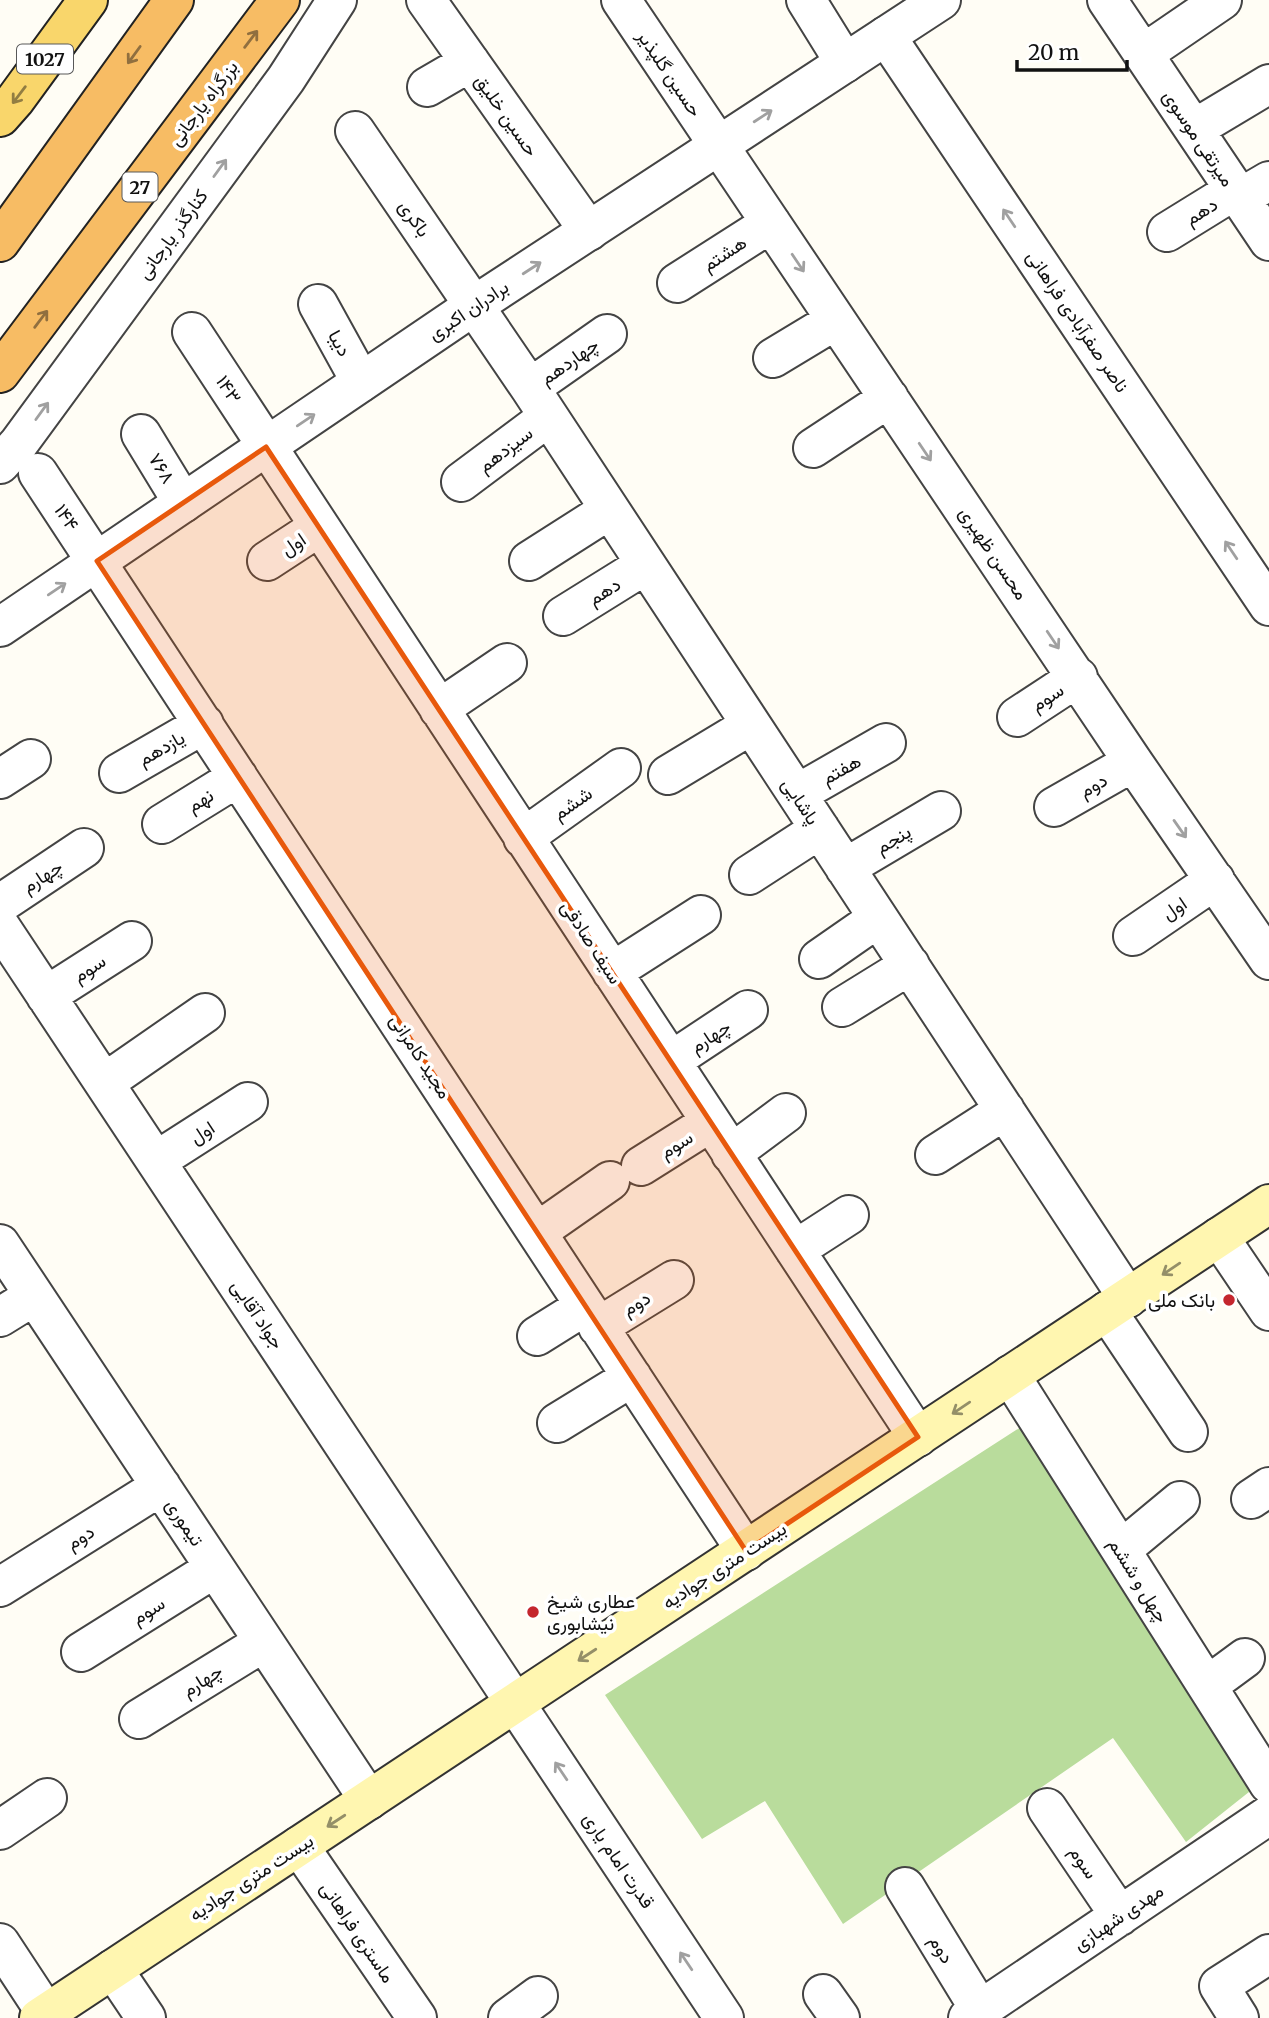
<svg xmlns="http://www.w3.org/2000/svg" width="1269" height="2018" font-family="Merriweather,Vazirmatn,serif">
  <rect width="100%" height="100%" fill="#fffdf5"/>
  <path fill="#b9dc9c" d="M 1024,1425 L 1254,1788 L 1186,1842 L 1113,1738 L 843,1924 L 765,1801 L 702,1839 L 605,1695 Z"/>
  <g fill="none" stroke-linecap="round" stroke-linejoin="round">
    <defs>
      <path id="minor" d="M 426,0 L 589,231
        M 621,0 L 1133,762 L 1269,960
        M 806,0 L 845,63
        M 1107,0 L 1269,241
        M 886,36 L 1269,606
        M 1143,54 L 1222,0
        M 427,87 L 470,62
        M 1194,129 L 1269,84
        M 355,131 L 530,388 L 1128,1298
        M 1240,198 L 1269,181
        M 1167,232 L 1235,190
        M 677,283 L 771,223
        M 318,304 L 361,382
        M 192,332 L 918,1437
        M 773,358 L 836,320
        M 530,388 L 607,334
        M 141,434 L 183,503
        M 813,448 L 889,398
        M 38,473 L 746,1551
        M 461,482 L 548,417
        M 267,561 L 319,527
        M 529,561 L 609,510
        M 563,616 L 645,565
        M 439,709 L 507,663
        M 1017,717 L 1078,677
        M 119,773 L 204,724
        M 668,775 L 751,725
        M 0,779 L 31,759
        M 797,794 L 886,743
        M 1054,807 L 1133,762
        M 162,824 L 238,777
        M 523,838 L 621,768
        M 845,868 L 941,811
        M 749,875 L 820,829
        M 0,904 L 84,848
        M 0,926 L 515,1703
        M 1133,936 L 1215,880
        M 819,959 L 878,918
        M 612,972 L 701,915
        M 46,996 L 132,941
        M 842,1007 L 910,965
        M 671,1061 L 748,1010
        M 104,1083 L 205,1013
        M 731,1154 L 786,1113
        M 935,1155 L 1005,1110
        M 156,1161 L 248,1102
        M 641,1166 L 711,1122
        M 537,1232 L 610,1181
        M 1219,1237 L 1269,1311
        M 0,1244 L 369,1800
        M 795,1250 L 849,1215
        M 1107,1311 L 1188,1432
        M 0,1317 L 34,1296
        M 598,1327 L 674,1280
        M 537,1336 L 585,1306
        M 1010,1375 L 1269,1784
        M 557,1423 L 632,1377
        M 1251,1499 L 1269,1487
        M 1121,1550 L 1180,1501
        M 0,1587 L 161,1486
        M 81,1652 L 215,1568
        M 1207,1686 L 1245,1658
        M 139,1719 L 264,1642
        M 1047,1808 L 1120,1916
        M 0,1830 L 47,1798
        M 299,1846 L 417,2018
        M 905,1887 L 980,2010
        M 0,1943 L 46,2013
        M 113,1969 L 146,2018
        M 823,1994 L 840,2018
        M 508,2018 L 538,1996
        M 968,2018 L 1269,1815
        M 1239,2018 L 1219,1986 L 1269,1954"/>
      <path id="tertiary" d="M 0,464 L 19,443 L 286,79 L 337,0
        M 0,627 L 475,305 L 941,0
        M 515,1703 L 724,2018"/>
      <path id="secondary" d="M 39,2018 L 1269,1204"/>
      <path id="primary" d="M 0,117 L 15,100 L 88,0"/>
      <path id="trunk" d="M 0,242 L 174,0
        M 0,373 L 280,0"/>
    </defs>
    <use href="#minor" stroke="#444" stroke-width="42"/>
    <use href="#tertiary" stroke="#444" stroke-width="42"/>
    <use href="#secondary" stroke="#333" stroke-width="42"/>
    <use href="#primary" stroke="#222" stroke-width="42"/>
    <use href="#trunk" stroke="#222" stroke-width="42"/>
    <use href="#minor" stroke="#fff" stroke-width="38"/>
    <use href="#tertiary" stroke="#fff" stroke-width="38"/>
    <use href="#secondary" stroke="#fff6b0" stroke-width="38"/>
    <use href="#primary" stroke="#f9d66b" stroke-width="38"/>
    <use href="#trunk" stroke="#f7bc64" stroke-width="38"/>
  </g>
  <defs><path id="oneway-shaft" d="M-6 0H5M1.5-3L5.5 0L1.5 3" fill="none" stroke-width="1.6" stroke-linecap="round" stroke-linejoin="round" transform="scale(1.75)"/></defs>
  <g stroke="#906f3f">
    <use href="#oneway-shaft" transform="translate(251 39) rotate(-53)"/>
    <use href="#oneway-shaft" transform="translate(134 55) rotate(126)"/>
    <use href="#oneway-shaft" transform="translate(41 319) rotate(-53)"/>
  </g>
  <use stroke="#917d42" href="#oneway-shaft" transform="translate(19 95) rotate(127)"/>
  <g stroke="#a0a0a0">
    <use href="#oneway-shaft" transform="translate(763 116) rotate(-33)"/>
    <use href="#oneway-shaft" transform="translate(220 168) rotate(-54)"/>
    <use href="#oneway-shaft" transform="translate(1009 218) rotate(-124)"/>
    <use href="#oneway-shaft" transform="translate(798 263) rotate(56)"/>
    <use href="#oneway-shaft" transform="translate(532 268) rotate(-33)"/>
    <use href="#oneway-shaft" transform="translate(42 411) rotate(-54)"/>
    <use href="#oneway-shaft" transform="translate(306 420) rotate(-34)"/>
    <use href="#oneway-shaft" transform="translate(925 452) rotate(56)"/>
    <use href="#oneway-shaft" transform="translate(1231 550) rotate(-124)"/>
    <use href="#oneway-shaft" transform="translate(57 589) rotate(-34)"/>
    <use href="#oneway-shaft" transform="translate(1053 640) rotate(56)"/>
    <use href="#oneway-shaft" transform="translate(1180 829) rotate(55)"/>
    <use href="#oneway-shaft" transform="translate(561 1771) rotate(-124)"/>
    <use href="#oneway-shaft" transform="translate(686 1961) rotate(-124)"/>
  </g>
  <g stroke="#948f68">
    <use href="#oneway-shaft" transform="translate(1171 1269) rotate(146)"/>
    <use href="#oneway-shaft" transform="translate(961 1408) rotate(146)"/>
    <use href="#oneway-shaft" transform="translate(587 1655) rotate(147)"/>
    <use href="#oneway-shaft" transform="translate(336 1821) rotate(147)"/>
  </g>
  <path fill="#e8590c" fill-opacity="0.2" stroke="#e8590c" stroke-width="5" stroke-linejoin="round" d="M 266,447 L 918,1437 L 746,1551 L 97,561 Z"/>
  <g fill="#c4262e" stroke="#fff" stroke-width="2.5">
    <circle cx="1229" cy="1300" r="7"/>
    <circle cx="533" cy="1612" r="7"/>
  </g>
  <g text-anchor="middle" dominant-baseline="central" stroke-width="7" stroke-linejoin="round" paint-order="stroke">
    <g fill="#fff" stroke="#585858" stroke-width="2">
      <rect x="17" y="44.5" width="56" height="29" rx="5"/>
      <rect x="122.5" y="172.5" width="35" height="29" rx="5"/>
    </g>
    <g font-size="18" font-weight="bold" fill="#111">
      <text x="45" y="59">1027</text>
      <text x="140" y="187">27</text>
    </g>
    <g font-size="19" fill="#111" stroke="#fff">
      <text transform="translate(670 73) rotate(56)">حسین گلپذیر</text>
      <text transform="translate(203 103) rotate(-53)">بزرگراه یارجانی</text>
      <text transform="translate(507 115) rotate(55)">حسین خلیق</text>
      <text transform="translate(1199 138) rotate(56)">میرتقی موسوی</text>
      <text transform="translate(1201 211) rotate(-32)">دهم</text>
      <text transform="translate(415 218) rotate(55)">باکری</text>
      <text transform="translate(172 234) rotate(-54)">کنارگذر یارجانی</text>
      <text transform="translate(724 253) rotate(-33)">هشتم</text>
      <text transform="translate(468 310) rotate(-34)">برادران اکبری</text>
      <text transform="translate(1078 321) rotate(56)">ناصر صفرآبادی فراهانی</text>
      <text transform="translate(340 343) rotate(61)">دیبا</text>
      <text transform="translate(569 361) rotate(-35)">چهاردهم</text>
      <text transform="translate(229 389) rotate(57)">۱۴۳</text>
      <text transform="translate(505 449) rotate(-37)">سیزدهم</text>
      <text transform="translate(162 468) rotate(59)">۷۶۸</text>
      <text transform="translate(67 517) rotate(56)">۱۴۴</text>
      <text transform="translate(293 544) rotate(-34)">اول</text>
      <text transform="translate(994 553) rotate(56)">محسن ظهیری</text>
      <text transform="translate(604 591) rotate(-32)">دهم</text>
      <text transform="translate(1047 697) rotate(-33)">سوم</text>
      <text transform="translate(161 748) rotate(-30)">یازدهم</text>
      <text transform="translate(841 769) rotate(-29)">هفتم</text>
      <text transform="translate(1093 785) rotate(-30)">دوم</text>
      <text transform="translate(200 800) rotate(-32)">نهم</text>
      <text transform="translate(801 801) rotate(56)">پاشایی</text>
      <text transform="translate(572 803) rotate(-35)">ششم</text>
      <text transform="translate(893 839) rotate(-31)">پنجم</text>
      <text transform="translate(42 876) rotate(-33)">چهارم</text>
      <text transform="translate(1174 908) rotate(-34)">اول</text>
      <text transform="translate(592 942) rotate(57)">سیف صادقی</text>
      <text transform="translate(89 968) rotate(-33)">سوم</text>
      <text transform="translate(710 1036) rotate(-33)">چهارم</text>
      <text transform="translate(421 1056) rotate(57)">مجید کامرانی</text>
      <text transform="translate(202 1132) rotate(-33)">اول</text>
      <text transform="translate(676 1144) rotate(-32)">سوم</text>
      <text transform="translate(636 1303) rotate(-31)">دوم</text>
      <text transform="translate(258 1314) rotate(56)">جواد آقایی</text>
      <text transform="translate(185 1522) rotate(56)">تیموری</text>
      <text transform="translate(80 1537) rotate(-32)">دوم</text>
      <text transform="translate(724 1565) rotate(-33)">بیست متری جوادیه</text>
      <text transform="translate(1139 1580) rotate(58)">چهل و ششم</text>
      <text transform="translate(148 1610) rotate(-32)">سوم</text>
      <text transform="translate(202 1680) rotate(-32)">چهارم</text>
      <text transform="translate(619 1860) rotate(56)">قدرت امام یاری</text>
      <text transform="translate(1084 1862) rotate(56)">سوم</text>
      <text transform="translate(251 1877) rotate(-33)">بیست متری جوادیه</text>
      <text transform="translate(1118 1917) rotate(-34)">مهدی شهبازی</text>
      <text transform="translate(358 1932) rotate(56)">ماستری فراهانی</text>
      <text transform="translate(942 1949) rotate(59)">دوم</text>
    </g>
    <g font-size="19" fill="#111" stroke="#fff" text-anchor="end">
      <text x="1215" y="1300">بانک ملی</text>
      <text x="547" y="1601" text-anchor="start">عطاری شیخ<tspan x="547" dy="22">نیشابوری</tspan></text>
    </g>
  </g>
  <path d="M1017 60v10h110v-10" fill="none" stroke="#111111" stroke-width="3.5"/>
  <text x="1028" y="60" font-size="21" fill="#111111" stroke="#ffffff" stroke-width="5" paint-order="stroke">20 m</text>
</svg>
